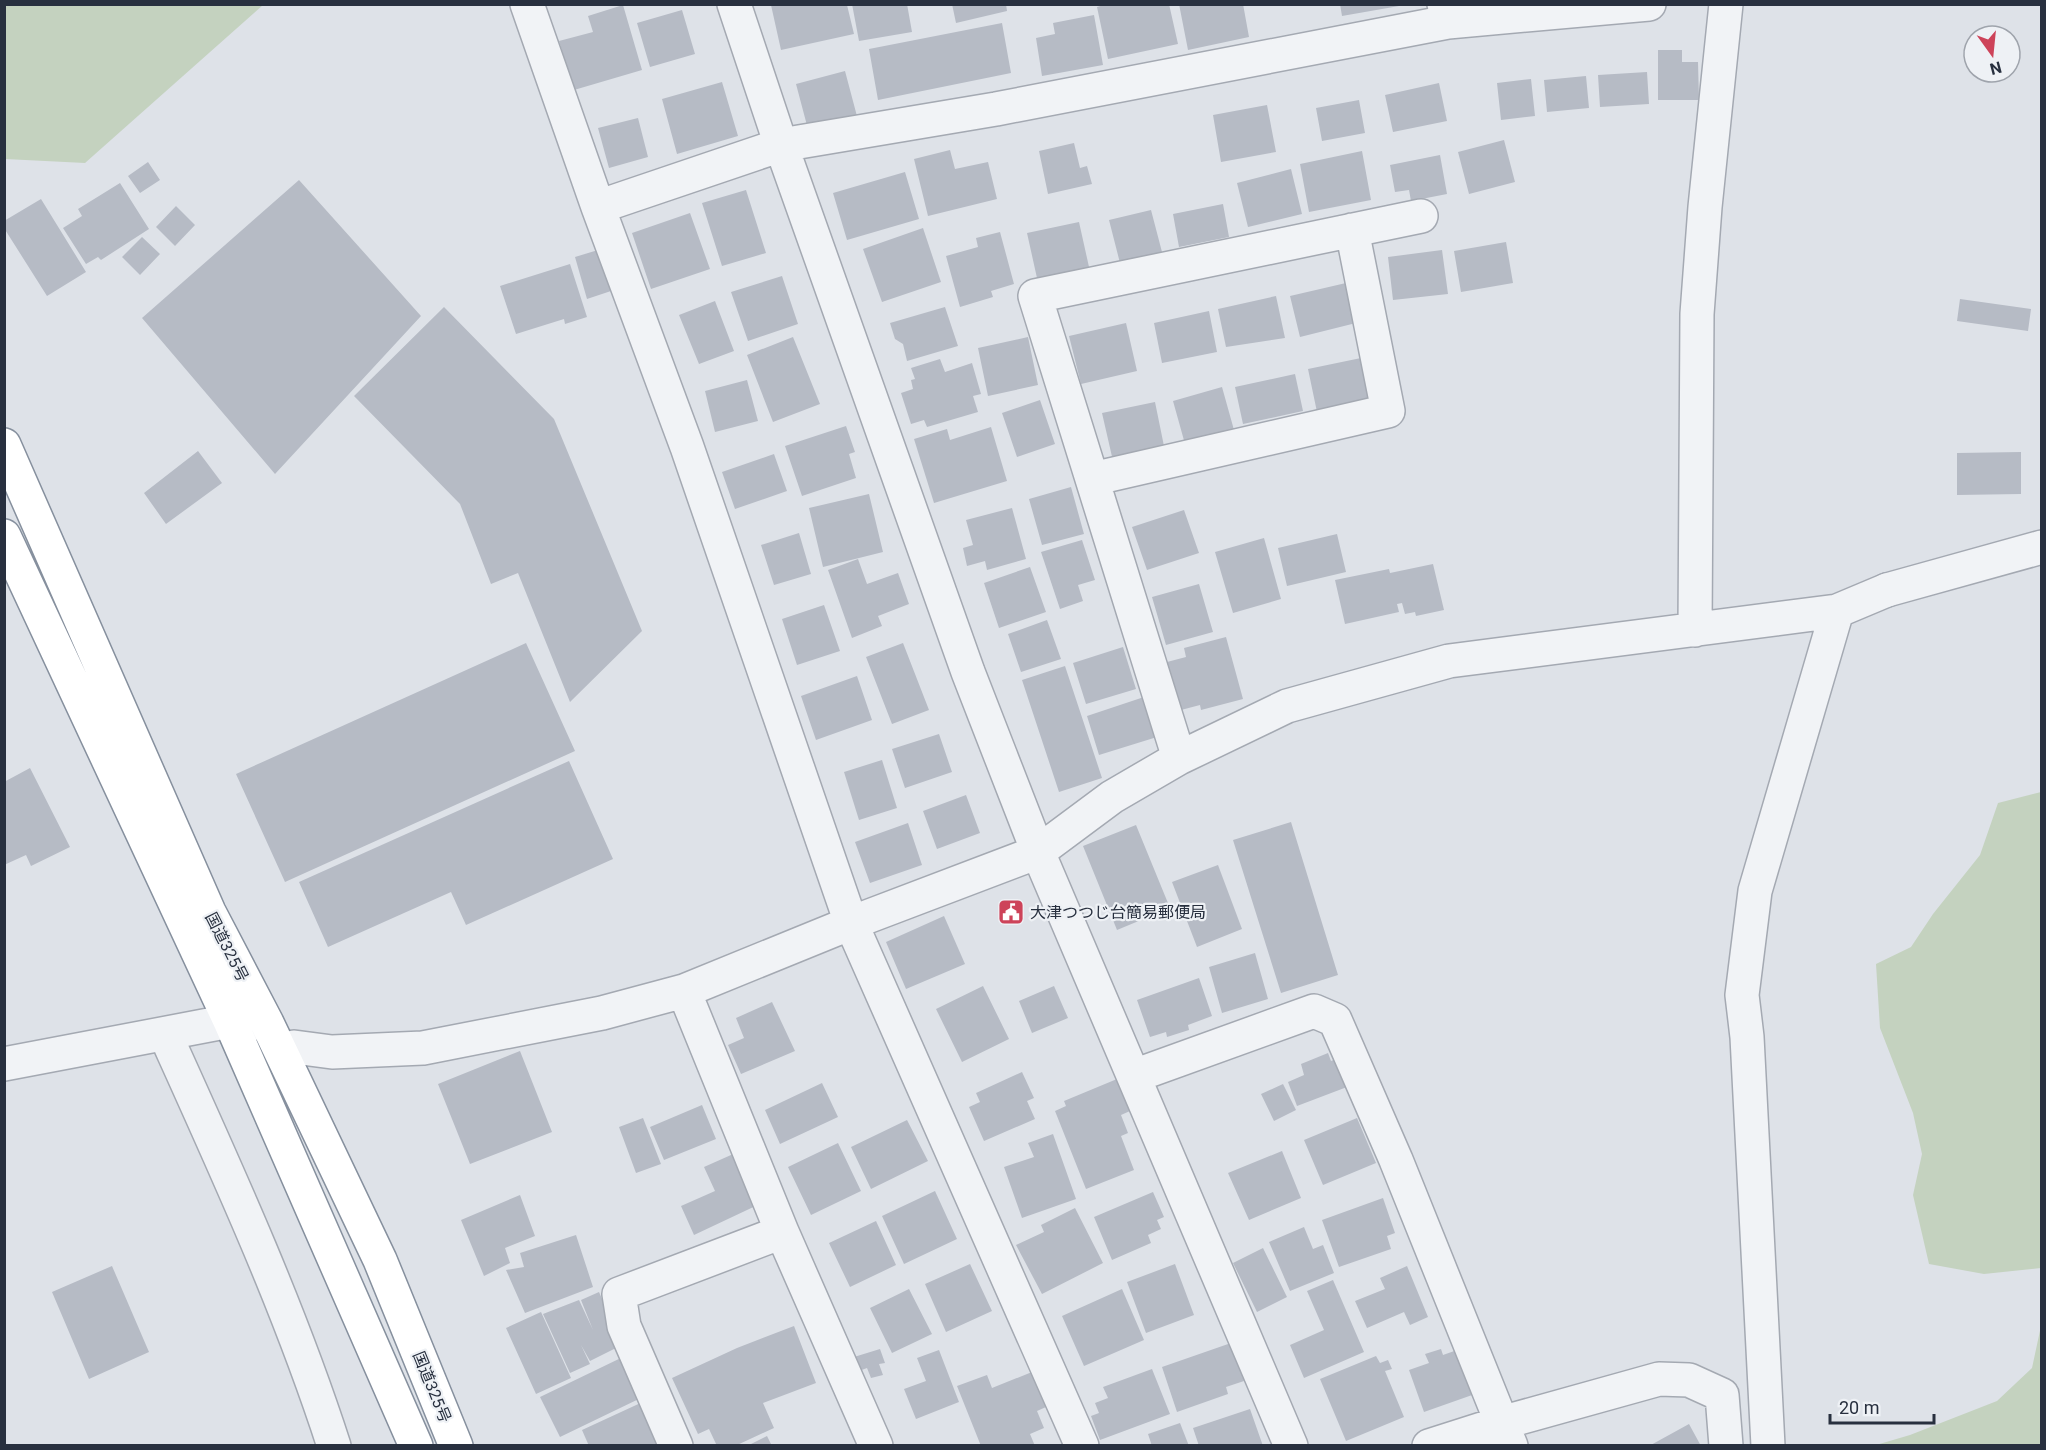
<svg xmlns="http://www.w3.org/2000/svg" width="2046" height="1450" font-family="Roboto,'Noto Sans JP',sans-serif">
  <rect width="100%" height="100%" fill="#dee2e8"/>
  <path fill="#c4d2bf" d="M 5,4 L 263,4 L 263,5 L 85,163 L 5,159 Z
    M 2041,792 L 2041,1268 L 1984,1274 L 1929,1264 L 1913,1195 L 1922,1154 L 1913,1113 L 1880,1028 L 1876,964 L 1911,947 L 1933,914 L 1980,855 L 1998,803 Z
    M 2041,1326 L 2041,1445 L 1876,1445 L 1910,1435 L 1997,1401 L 2032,1368 Z"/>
  <path fill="#b6bbc5" d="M 852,4 L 907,4 L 912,32 L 859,41 Z
    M 952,4 L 1006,4 L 1007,11 L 956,23 Z
    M 1107,4 L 1169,4 L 1178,44 L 1108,59 L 1097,7 Z
    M 1179,4 L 1243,4 L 1249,37 L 1188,50 Z
    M 1340,4 L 1399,4 L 1399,6 L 1342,16 Z
    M 623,5 L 642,70 L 574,90 L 559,41 L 593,32 L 588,16 Z
    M 771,5 L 847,5 L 854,34 L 781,50 Z
    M 682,10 L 695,54 L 650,67 L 637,23 Z
    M 1094,15 L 1103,65 L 1042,76 L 1036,38 L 1055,34 L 1053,23 Z
    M 1002,23 L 1011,73 L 878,100 L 869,49 Z
    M 1658,50 L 1682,50 L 1682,62 L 1698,62 L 1699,100 L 1658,100 Z
    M 845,71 L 858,120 L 809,133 L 796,84 Z
    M 1647,72 L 1649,104 L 1600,107 L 1598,75 Z
    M 1586,76 L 1589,108 L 1547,112 L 1544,80 Z
    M 1531,79 L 1535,116 L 1501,120 L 1497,83 Z
    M 722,82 L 738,136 L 677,154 L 662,99 Z
    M 1439,83 L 1447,121 L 1393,132 L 1385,95 Z
    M 1359,100 L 1365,133 L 1322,141 L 1316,108 Z
    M 1267,105 L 1276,152 L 1221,162 L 1213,115 Z
    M 638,118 L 648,157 L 609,168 L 598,128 Z
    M 1504,140 L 1515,182 L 1469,194 L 1458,152 Z
    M 1074,143 L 1080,168 L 1087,166 L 1092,184 L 1048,194 L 1039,151 Z
    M 950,150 L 955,169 L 988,162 L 997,199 L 928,216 L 914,159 Z
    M 1362,151 L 1371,200 L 1309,212 L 1300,164 Z
    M 1440,155 L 1447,194 L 1411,201 L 1409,190 L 1395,192 L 1390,165 Z
    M 148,162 L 160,180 L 140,193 L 128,176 Z
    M 1291,169 L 1302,214 L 1248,227 L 1237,183 Z
    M 905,172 L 919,219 L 847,240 L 833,193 Z
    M 299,180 L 421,316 L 275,474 L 142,318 Z
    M 120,183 L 149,229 L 101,260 L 98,257 L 86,264 L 63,228 L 82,216 L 78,209 Z
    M 746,190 L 766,253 L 722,266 L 702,203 Z
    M 41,199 L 86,272 L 47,296 L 4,228 L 4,221 Z
    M 1223,204 L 1229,237 L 1179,247 L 1173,214 Z
    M 176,206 L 195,225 L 175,246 L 156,227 Z
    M 1151,210 L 1162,252 L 1120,263 L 1109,220 Z
    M 690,213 L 710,269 L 651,289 L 632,233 Z
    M 1079,222 L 1089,267 L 1037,278 L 1027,233 Z
    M 923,228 L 941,282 L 882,302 L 863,249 Z
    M 1000,232 L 1014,284 L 991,291 L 993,297 L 960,307 L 946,256 L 978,247 L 976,238 Z
    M 142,237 L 160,254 L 140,275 L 122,257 Z
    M 1506,242 L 1513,283 L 1461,292 L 1454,251 Z
    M 598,250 L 611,291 L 587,299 L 575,257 Z
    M 1442,250 L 1448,294 L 1393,300 L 1388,257 Z
    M 570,264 L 587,317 L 565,324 L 564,319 L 516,334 L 500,286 Z
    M 782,276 L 798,324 L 748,341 L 731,292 Z
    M 1346,283 L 1356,323 L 1300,337 L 1290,296 Z
    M 1276,296 L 1285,338 L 1226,347 L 1218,309 Z
    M 1960,299 L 2031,309 L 2028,331 L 1957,321 Z
    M 715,301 L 734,351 L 699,364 L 679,315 Z
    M 444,307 L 554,419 L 642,631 L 570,702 L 518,573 L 491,584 L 460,504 L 354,396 Z
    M 945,307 L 958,346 L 907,361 L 903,344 L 895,339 L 890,323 Z
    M 1209,311 L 1217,352 L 1162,363 L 1154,323 Z
    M 1126,323 L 1137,371 L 1081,384 L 1069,336 Z
    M 793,337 L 820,404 L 773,422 L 747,355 Z
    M 1028,337 L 1038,385 L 988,396 L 978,348 Z
    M 1361,358 L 1370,400 L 1317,412 L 1308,369 Z
    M 940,359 L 945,372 L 972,363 L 981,394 L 973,396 L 978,412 L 927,427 L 924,420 L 911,424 L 901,393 L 913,389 L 911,380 L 915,379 L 911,368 Z
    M 1295,374 L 1303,411 L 1243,424 L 1235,387 Z
    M 747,380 L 758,421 L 715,432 L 705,391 Z
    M 1222,387 L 1234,430 L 1185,444 L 1173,401 Z
    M 1040,400 L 1055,444 L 1017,457 L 1002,413 Z
    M 1155,402 L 1165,451 L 1113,461 L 1102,413 Z
    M 846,426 L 855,452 L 849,454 L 856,478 L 802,496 L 785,446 Z
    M 991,427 L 1007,481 L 934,503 L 914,439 L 947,429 L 950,440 Z
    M 198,451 L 222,483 L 166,524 L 144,493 Z
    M 2021,452 L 2021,494 L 1957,495 L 1957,453 Z
    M 774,454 L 787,491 L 735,509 L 722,472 Z
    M 1071,487 L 1084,534 L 1042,545 L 1029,499 Z
    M 869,494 L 883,552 L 823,567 L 809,508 Z
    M 1012,508 L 1026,559 L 987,570 L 985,561 L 967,566 L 963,548 L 973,545 L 966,520 Z
    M 1184,510 L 1199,553 L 1147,570 L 1132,527 Z
    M 799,533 L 811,574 L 774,585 L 761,545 Z
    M 1337,534 L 1346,572 L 1287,586 L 1278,548 Z
    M 1264,538 L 1281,599 L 1233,613 L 1215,552 Z
    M 1082,540 L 1095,580 L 1078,585 L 1083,601 L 1060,609 L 1041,552 Z
    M 858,559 L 867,584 L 898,573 L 909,604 L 878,616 L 882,626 L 852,638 L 828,570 Z
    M 1433,564 L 1444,610 L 1416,616 L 1415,612 L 1405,614 L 1402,603 L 1397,604 L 1399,612 L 1345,624 L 1335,580 L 1389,569 L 1390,573 Z
    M 1030,567 L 1046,612 L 999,628 L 984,583 Z
    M 1199,584 L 1213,632 L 1166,645 L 1152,597 Z
    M 824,605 L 840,651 L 797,665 L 782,619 Z
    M 1047,620 L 1061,659 L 1021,672 L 1008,634 Z
    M 1226,637 L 1243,699 L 1201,710 L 1200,705 L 1181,710 L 1167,662 L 1186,657 L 1184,648 Z
    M 526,643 L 575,751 L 285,882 L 236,774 Z
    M 903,643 L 929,710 L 892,724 L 866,657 Z
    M 1123,647 L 1136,689 L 1086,704 L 1073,663 Z
    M 1065,666 L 1102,778 L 1059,792 L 1022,680 Z
    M 857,676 L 872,720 L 816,740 L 801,696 Z
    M 1144,697 L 1157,737 L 1099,755 L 1087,716 Z
    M 939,734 L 952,772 L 905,788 L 892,749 Z
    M 882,760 L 897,808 L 859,820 L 844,772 Z
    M 569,761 L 613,859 L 466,925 L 451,892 L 328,947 L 299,882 Z
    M 30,768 L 70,847 L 31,866 L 26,855 L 4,865 L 4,782 Z
    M 966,795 L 980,833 L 937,849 L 923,811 Z
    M 1291,822 L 1338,975 L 1281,993 L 1233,840 Z
    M 908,823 L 922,865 L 870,883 L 855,842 Z
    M 1136,825 L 1170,908 L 1117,930 L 1083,846 Z
    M 1218,865 L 1242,929 L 1197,947 L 1172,882 Z
    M 944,916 L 965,964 L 906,989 L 886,942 Z
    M 1255,953 L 1268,999 L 1222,1013 L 1209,967 Z
    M 1199,978 L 1212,1016 L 1188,1025 L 1189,1030 L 1167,1037 L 1166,1032 L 1150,1037 L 1137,1000 Z
    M 983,986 L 1009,1039 L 962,1062 L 936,1009 Z
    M 1054,986 L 1068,1018 L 1032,1033 L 1019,1001 Z
    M 772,1002 L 795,1051 L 741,1074 L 728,1045 L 744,1038 L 736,1018 Z
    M 520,1051 L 552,1132 L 470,1164 L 438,1084 Z
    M 1328,1053 L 1331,1061 L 1336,1059 L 1347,1087 L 1297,1106 L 1288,1082 L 1304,1075 L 1301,1064 Z
    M 1022,1072 L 1034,1098 L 1027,1101 L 1035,1119 L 984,1141 L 969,1107 L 980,1102 L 976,1093 Z
    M 1117,1079 L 1130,1111 L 1121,1115 L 1128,1133 L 1121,1136 L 1134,1170 L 1086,1189 L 1055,1111 L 1066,1106 L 1064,1101 Z
    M 822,1083 L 838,1117 L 780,1144 L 765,1110 Z
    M 1283,1084 L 1296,1110 L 1274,1121 L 1261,1094 Z
    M 702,1105 L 716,1139 L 664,1160 L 650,1127 Z
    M 643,1118 L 661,1164 L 636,1173 L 619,1127 Z
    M 1357,1118 L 1376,1163 L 1323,1185 L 1304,1140 Z
    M 907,1120 L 928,1161 L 871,1189 L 851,1147 Z
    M 1053,1134 L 1076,1199 L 1022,1218 L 1004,1167 L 1034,1157 L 1028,1143 Z
    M 838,1143 L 861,1191 L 811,1215 L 788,1167 Z
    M 740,1151 L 764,1202 L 694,1235 L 681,1206 L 715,1191 L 704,1167 Z
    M 1282,1151 L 1301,1198 L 1249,1220 L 1228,1173 Z
    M 935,1191 L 957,1239 L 904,1264 L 882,1216 Z
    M 1153,1192 L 1164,1217 L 1157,1220 L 1161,1229 L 1148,1235 L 1151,1243 L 1112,1260 L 1094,1217 Z
    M 520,1195 L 535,1236 L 505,1248 L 510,1263 L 484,1276 L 461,1220 Z
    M 1383,1198 L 1395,1233 L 1387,1236 L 1391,1249 L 1339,1267 L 1322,1220 Z
    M 1075,1208 L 1103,1263 L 1042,1294 L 1016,1245 L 1044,1232 L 1041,1225 Z
    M 876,1221 L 896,1265 L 850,1287 L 829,1243 Z
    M 1304,1227 L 1313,1249 L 1323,1245 L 1334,1273 L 1290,1291 L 1269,1242 Z
    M 576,1235 L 593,1287 L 525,1313 L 506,1270 L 524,1267 L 520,1253 Z
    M 1263,1248 L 1287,1297 L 1257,1312 L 1233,1263 Z
    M 970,1264 L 992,1311 L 946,1332 L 925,1284 Z
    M 1175,1264 L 1194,1315 L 1146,1333 L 1127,1282 Z
    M 112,1266 L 149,1352 L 89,1379 L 52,1292 Z
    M 1407,1266 L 1428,1317 L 1410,1325 L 1404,1312 L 1367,1328 L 1355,1301 L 1385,1289 L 1380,1278 Z
    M 1333,1280 L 1364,1352 L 1304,1378 L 1290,1345 L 1324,1330 L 1307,1291 Z
    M 909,1289 L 932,1334 L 892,1353 L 870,1308 Z
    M 1122,1289 L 1144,1340 L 1084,1366 L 1062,1316 Z
    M 599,1292 L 622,1345 L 590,1361 L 581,1345 L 590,1364 L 570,1373 L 543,1314 L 579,1300 L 593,1330 L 581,1300 Z
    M 541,1312 L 571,1378 L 536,1394 L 506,1328 Z
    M 794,1326 L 816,1383 L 763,1403 L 774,1428 L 735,1446 L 717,1446 L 709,1429 L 698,1434 L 672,1378 L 737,1348 Z
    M 1231,1343 L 1244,1381 L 1226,1387 L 1228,1394 L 1177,1412 L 1162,1367 Z
    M 880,1349 L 885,1363 L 879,1364 L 883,1375 L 871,1378 L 867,1368 L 859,1371 L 854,1357 Z
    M 1441,1349 L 1443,1355 L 1460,1349 L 1475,1394 L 1424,1412 L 1409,1370 L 1429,1363 L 1425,1354 Z
    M 939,1350 L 959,1402 L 916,1419 L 904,1389 L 926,1381 L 917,1358 Z
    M 625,1356 L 645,1396 L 560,1437 L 540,1397 Z
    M 1376,1356 L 1380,1363 L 1388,1360 L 1392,1369 L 1385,1371 L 1404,1417 L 1346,1441 L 1320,1379 Z
    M 1152,1369 L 1170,1414 L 1100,1440 L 1091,1416 L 1099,1413 L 1095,1403 L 1108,1398 L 1103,1387 Z
    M 1032,1372 L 1046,1407 L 1037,1411 L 1044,1428 L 1030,1434 L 1035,1446 L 981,1446 L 957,1386 L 987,1375 L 992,1388 Z
    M 647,1400 L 669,1446 L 589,1446 L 582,1430 Z
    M 1250,1409 L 1263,1446 L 1199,1446 L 1193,1428 Z
    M 1180,1423 L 1189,1446 L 1152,1446 L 1148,1434 Z
    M 1689,1424 L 1701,1446 L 1649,1446 Z
    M 767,1436 L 772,1446 L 747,1446 Z"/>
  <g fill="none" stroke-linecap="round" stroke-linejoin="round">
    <defs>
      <path id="minor" d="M 527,4 L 598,207 L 687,447 L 851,923 L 1082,1446
        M 734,4 L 781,145 L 968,672 L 1038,852 L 1291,1446
        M 1448,22 L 1649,4
        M 598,207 L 781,145 L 996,109 L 1448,22 L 1444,4
        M 1092,479 L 1388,411 L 1352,230
        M 1695,630 L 1697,314 L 1705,207 L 1726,4
        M 1179,758 L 1035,296 L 1421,216
        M 165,1034 C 226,1169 288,1304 334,1446
        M 294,1047 L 332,1052 L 423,1048 L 602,1013 L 684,991 L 851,923 L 1038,852 L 1112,797 L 1179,758 L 1287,706 L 1449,661 L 1837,611 L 1887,590
        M 1134,1076 L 1314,1011 L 1335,1020 L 1396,1160 L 1511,1446
        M 782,1232 L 876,1446
        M 676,1446 L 624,1326 L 619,1294 L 782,1232 L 684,991
        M 1429,1446 L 1501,1423 L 1659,1379 L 1689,1380 L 1722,1395 L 1726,1446
        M 1768,1446 L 1747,1037 L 1742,995 L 1755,891 L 1837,611"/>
      <path id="tertiary" d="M 1887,590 L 2042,547
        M 4,1064 L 230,1021 L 257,1023"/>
      <path id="trunk" d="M 4,445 L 209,912 L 267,1023 L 380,1260 L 456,1446
        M 4,536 L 230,1021 L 416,1446"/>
    </defs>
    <use href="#minor" stroke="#a4a9b2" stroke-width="36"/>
    <use href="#tertiary" stroke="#a4a9b2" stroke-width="36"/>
    <use href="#trunk" stroke="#86909e" stroke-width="36"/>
    <use href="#minor" stroke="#f1f3f6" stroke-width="33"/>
    <use href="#tertiary" stroke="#f1f3f6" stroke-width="33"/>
    <use href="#trunk" stroke="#fff" stroke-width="33"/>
  </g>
  <defs>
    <symbol id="civic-square" viewBox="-11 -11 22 22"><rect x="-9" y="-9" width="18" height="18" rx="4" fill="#cd4359" stroke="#eef1f5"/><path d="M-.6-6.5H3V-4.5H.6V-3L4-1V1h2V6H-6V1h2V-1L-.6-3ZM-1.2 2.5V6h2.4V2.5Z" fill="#fff"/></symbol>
  </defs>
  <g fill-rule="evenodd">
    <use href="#civic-square" x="996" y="897" width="30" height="30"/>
  </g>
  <g text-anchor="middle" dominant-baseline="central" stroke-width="4.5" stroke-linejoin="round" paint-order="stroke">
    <g font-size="16" fill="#28303f" stroke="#eef1f5" text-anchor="start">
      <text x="1030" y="912">大津つつじ台簡易郵便局</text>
    </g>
    <g font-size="16" fill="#28303f" stroke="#eef1f5">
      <text transform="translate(227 947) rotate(63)">国道325号</text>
      <text transform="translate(432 1387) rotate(68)">国道325号</text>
    </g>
  </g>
  <rect width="2046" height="1450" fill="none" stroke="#28303f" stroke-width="12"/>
  <g transform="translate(1992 54) rotate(165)"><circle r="28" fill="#eef1f5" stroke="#9fa4ac" stroke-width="1.5"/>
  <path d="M0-4.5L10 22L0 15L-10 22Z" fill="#cd4359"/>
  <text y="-9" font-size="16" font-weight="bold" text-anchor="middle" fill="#28303f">N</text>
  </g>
  <path d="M1830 1414v9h104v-9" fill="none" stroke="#28303f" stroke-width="3"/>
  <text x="1839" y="1414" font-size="18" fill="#28303f" stroke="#eef1f5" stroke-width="4.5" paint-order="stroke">20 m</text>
</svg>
